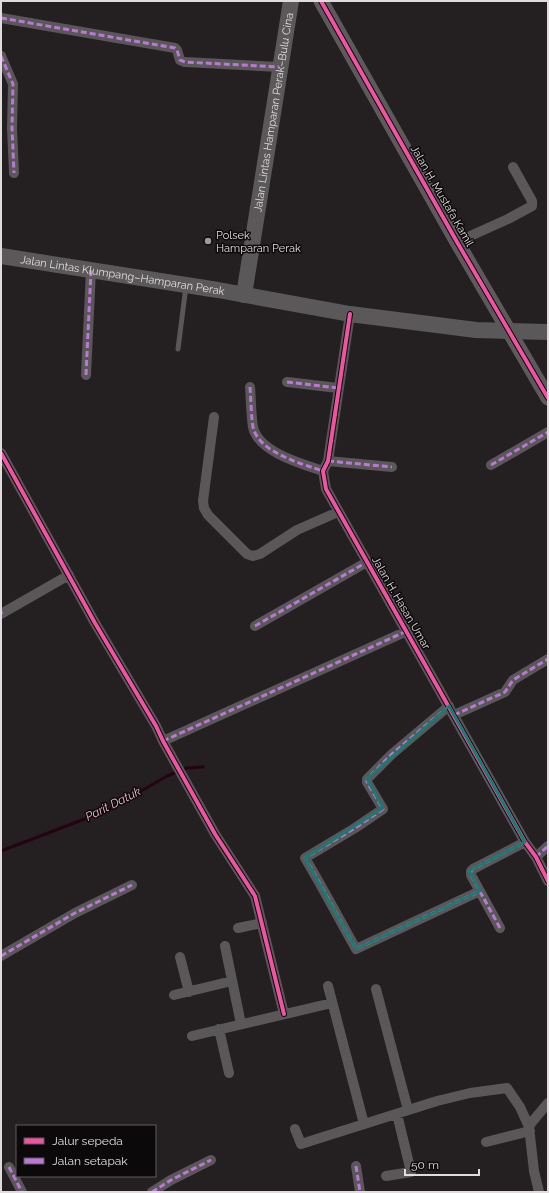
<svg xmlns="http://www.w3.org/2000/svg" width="549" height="1193" font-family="Raleway,sans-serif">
  <rect width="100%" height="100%" fill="#241f21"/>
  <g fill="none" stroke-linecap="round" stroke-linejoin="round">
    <path stroke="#260313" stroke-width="3" d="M 1,851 L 108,810 L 167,776 L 187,768 L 203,767"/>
    <path stroke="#5a5758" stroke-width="5" d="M 178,349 L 186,286"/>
    <path stroke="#5a5758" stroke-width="10" d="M 1,18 L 175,48 L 177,50 L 180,60 L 185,62 L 279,67
      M 1,56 L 13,84 L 12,128 L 14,173
      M 457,242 L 508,219 L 532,206 L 532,201 L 513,167
      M 350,314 L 328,461 L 323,471 L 326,489 L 525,842 L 536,857 L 548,881
      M 86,375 L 91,270
      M 287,382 L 338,388
      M 250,387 C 251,400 251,414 253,427 C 258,452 302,464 323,471
      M 214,417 L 203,501 L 204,508 L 208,515 L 247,554 L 253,556 L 260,554 L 297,530 L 338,512
      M 1,453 L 95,623 L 156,726 L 163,741 L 215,834 L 255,896 L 284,1014
      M 328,461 L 392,467
      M 491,465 L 548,432
      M 1,614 L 69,575
      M 255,626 L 367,562
      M 449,706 L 392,754 L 367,779 L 367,782 L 383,809 L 355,828 L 305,858 C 323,888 339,919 356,949 L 480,891
      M 454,715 L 505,692 L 513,680 L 548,659
      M 163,741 L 407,631
      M 536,857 L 548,846
      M 238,928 L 262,923
      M 500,928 L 471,875 L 471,871 L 473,869 L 525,842
      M 225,946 L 241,1024
      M 1,956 L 75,913 L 132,885
      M 180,957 L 189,992
      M 328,986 L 364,1124
      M 376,989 L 408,1110
      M 174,995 L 232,981
      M 219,1029 L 229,1073
      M 192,1036 L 332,1003
      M 295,1129 L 301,1144 L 437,1101 L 470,1093 L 507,1088 L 520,1107 L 529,1127
      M 486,1142 L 530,1131
      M 356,1166 L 360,1192
      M 9,1167 L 22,1192
      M 386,1176 L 411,1172 L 397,1114
      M 152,1192 L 171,1180 L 211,1160
      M 539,1192 L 534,1171 L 529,1127 L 532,1122 L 548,1103"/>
    <path stroke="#5d5a5c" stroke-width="15" d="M 321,1 L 457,242 L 548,398"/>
    <g stroke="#5b5859" stroke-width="16">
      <path id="s1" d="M 1,256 L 218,290 L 350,314 L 476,330 L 548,332"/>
      <path id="s2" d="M 244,295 L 291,1"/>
    </g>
    <path stroke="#ba77d6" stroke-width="3" stroke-dasharray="6 3" stroke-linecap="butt" d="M 1,18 L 175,48 L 177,50 L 180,60 L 185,62 L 279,67
      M 1,56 L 13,84 L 12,128 L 14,173
      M 86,375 L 91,270
      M 287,382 L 338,388
      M 250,387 C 251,400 251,414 253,427 C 258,452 302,464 323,471
      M 328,461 L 392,467
      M 491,465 L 548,432
      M 1,612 L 2,614
      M 255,626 L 367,562
      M 449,706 L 392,754 L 367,779 L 367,782 L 383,809 L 355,828 L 305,858 C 323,888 339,919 356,949 L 480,891
      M 454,715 L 505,692 L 513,680 L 548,659
      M 163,741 L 407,631
      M 536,857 L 548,846
      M 500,928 L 471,875 L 471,871 L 473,869 L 525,842
      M 1,956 L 75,913 L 132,885
      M 356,1166 L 360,1192
      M 9,1167 L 22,1192
      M 152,1192 L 171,1180 L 211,1160"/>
    <defs>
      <path id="cycleway" d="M 321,1 L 457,242 L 548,398
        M 350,314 L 328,461 L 323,471 L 326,489 L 525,842 L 536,857 L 548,881
        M 1,453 L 95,623 L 156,726 L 163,741 L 215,834 L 255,896 L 284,1014"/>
    </defs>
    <use href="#cycleway" stroke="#0c090a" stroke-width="6"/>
    <use href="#cycleway" stroke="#f153a3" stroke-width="4"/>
  </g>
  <path fill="none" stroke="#1a7b74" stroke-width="3" stroke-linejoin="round" d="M 449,706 L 525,842 L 469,871 L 480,891 L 356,949 L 305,858 L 383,808 L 367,779 Z"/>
  <circle fill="#9f999b" stroke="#0c090a" stroke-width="1.5" cx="208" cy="241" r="4"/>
  <g text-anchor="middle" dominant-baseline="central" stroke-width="3" stroke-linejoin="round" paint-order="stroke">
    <g font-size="11" fill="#e1dbdd" stroke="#0c090a">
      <text stroke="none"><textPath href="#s2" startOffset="185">Jalan Lintas Hamparan Perak–Bulu Cina</textPath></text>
      <text transform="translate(442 196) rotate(60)">Jalan H. Mustafa Kamil</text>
      <text stroke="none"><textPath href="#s1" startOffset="123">Jalan Lintas Klumpang–Hamparan Perak</textPath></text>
      <text transform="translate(401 603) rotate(60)">Jalan H. Hasan Umar</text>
    </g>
    <g font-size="11" fill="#e1dbdd" stroke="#0c090a" text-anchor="start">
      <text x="216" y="235">Polsek<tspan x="216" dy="13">Hamparan Perak</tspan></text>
    </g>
    <g font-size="12" font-style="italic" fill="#f8bbd3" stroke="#0c090a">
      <text transform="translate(113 804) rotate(-27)">Parit Datuk</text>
    </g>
  </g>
  <rect width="549" height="1193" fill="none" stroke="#e1dbdd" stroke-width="4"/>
  <rect x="16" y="1125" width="140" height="52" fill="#0c090a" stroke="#615d5e"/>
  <rect x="24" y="1138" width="20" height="6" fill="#f153a3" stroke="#615d5e"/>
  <text x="52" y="1145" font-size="12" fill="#e1dbdd">Jalur sepeda</text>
  <rect x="24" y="1158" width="20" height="6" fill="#ba77d6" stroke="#615d5e"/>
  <text x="52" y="1165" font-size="12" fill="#e1dbdd">Jalan setapak</text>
  <path d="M405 1169v6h74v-6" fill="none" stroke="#e1dbdd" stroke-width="2"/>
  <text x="411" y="1169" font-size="12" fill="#e1dbdd" stroke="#0c090a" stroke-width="3" paint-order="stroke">50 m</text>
</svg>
